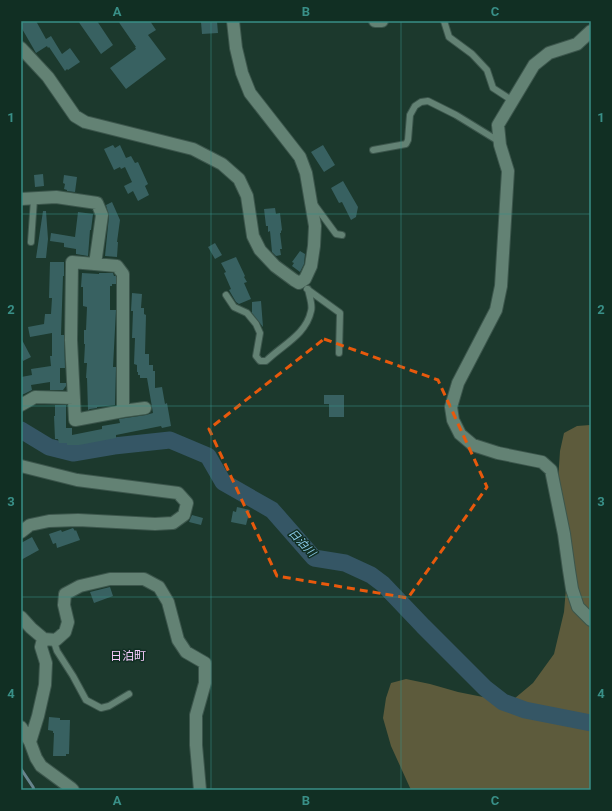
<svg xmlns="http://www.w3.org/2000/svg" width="612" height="811" font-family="Roboto,'Noto Sans JP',sans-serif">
  <rect width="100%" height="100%" fill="#1c392d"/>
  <path fill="#5d5b3c" d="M 590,425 L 591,427 L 591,790 L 411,790 L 391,746 L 383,718 L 386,698 L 391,683 L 406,679 L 430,684 L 458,692 L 493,699 L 508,704 L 533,683 L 554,654 L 564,612 L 566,588 L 564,539 L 558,481 L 560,451 L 564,433 L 577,426 Z"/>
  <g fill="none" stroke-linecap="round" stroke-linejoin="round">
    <path stroke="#68848d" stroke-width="3" d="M 21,769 L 33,787 L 34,790"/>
    <path stroke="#355665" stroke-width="17" d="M 21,430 L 49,447 L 73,453 L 114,446 L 170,440 L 208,456 L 223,482 L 272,510 L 314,558 L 345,563 L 371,575 L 383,584 L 423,626 L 485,688 L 503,702 L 525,710 L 591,723"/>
  </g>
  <path fill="#386161" d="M 21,21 L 36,21 L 46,39 L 51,36 L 62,54 L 70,48 L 80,62 L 68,70 L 67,69 L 65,71 L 49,47 L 48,48 L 47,46 L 36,53 L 21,27 Z
    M 78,21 L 97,21 L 113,45 L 101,54 Z
    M 118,21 L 150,21 L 156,30 L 148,35 L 166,59 L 126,89 L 110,68 L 136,49 L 135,47 L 136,47 Z
    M 217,21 L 218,33 L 202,34 L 201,22 Z
    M 113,145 L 115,148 L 120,145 L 126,158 L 131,156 L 135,163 L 138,162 L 148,184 L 145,186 L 149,195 L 138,201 L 133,191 L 128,194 L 124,186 L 132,182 L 125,167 L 121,169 L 120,167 L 114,170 L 104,149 Z
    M 323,145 L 335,165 L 324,172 L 311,152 Z
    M 43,174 L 44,186 L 35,187 L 34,175 Z
    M 64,175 L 77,177 L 75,192 L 67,191 L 67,190 L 64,189 L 65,184 L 63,183 Z
    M 343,181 L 358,207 L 356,217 L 351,220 L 342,202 L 339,203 L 331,188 Z
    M 112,202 L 120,220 L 117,242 L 118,242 L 117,257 L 105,256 L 109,216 L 106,205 Z
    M 275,208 L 276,214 L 280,213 L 282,230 L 281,231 L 281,233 L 280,233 L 282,249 L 280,249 L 281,255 L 276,256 L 272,252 L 270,231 L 268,232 L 268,226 L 266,226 L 264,209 Z
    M 43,211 L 46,211 L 48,239 L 46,258 L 36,258 Z
    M 78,212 L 93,214 L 91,230 L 90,230 L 88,256 L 76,254 L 76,249 L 64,247 L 64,243 L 50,241 L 51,233 L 75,237 Z
    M 215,243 L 222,255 L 215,259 L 208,247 Z
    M 300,251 L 305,254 L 304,264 L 300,272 L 292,266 L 294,263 L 292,262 Z
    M 236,257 L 245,276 L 244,277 L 247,282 L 244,283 L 251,299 L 239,304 L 236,302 L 229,290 L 231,289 L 224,273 L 226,272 L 221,263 Z
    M 50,262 L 64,262 L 64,276 L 63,276 L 61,335 L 64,335 L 65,368 L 60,368 L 60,383 L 66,383 L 66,386 L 63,390 L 50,390 L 50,382 L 31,385 L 32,390 L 24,394 L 21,395 L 21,377 L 32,375 L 31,369 L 51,366 L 50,356 L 52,356 L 52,333 L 30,337 L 28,327 L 44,324 L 45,314 L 51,314 L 52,298 L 49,298 Z
    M 82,273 L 99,274 L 99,273 L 113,273 L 114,276 L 116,276 L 116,284 L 112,284 L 112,286 L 110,286 L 110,310 L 116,310 L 113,367 L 116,367 L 115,405 L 97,407 L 97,408 L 90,409 L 88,410 L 87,378 L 86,378 L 87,363 L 84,363 L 85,344 L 84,344 L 84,330 L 86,330 L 87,307 L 83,306 L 83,287 L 81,287 Z
    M 132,293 L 142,294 L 141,308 L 144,308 L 144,314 L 146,315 L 145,354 L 149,354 L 149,365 L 153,365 L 153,371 L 155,371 L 155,388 L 162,387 L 165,404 L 167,403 L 171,426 L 162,428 L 161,426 L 116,435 L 116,438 L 79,445 L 67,445 L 67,443 L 59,443 L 58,439 L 55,439 L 54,416 L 55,416 L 55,405 L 66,405 L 66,428 L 72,428 L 72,435 L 102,429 L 102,426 L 120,423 L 119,419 L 146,415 L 153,413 L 147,378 L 140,378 L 140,375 L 138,375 L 138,372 L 137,372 L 137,365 L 134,364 L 135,338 L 132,338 L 133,311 L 131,311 Z
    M 261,301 L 263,327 L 252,313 L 252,302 Z
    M 21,338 L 31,357 L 23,361 L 21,356 Z
    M 324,395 L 344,395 L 344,417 L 329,417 L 329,404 L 324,404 Z
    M 237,507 L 250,510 L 246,525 L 231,522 L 233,511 L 236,512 Z
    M 192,515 L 203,518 L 201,525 L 189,522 Z
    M 73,528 L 75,531 L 76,530 L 80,540 L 57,548 L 56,543 L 53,544 L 49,534 L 61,530 L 62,532 Z
    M 32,537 L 39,550 L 21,560 L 21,543 Z
    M 110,587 L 113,596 L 94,603 L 90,592 Z
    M 49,717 L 60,718 L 60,720 L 70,720 L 69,754 L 66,754 L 66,756 L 53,756 L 54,733 L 53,733 L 53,731 L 48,730 Z"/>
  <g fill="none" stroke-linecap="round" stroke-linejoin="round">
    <defs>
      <path id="service" d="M 444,21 L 449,37 L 472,54 L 487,70 L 493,88 L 513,101
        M 373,150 L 406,144 L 408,140 L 410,115 L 415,106 L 421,102 L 428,101 L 456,115 L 500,142
        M 314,204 L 336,234 L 342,235
        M 31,242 L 34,199
        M 307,289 L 340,313 L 339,353
        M 226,295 L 234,307 L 247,313 L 256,324 L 260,333 L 256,356 L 260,361 L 266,361 C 282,345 306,335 311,311 C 313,305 309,295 308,289
        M 53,639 L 57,651 L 73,676 L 86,700 L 101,708 L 109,706 L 129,694"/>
      <path id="minor" d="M 375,21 L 382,21
        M 591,31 L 577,44 L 549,53 L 534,65 L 498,125 L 500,145 L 508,171 L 501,286 L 496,310 L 458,383 L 451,407 L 453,420 L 460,434 L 473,445 L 498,453 L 542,462 L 551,470 L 564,534 L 569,570 L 572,589 L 578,607 L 591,620
        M 21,48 L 48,77 L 75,116 L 85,122 L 193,149 L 222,164 L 239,179 L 247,196 L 253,236 L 260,250 L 275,266 L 294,280 L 299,283 L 305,279 L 311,266 L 314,246 L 315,226 L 306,173 L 300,157 L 250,93 L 242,73 L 236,48 L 233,21
        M 21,199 L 56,197 L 97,203 L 102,215 L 95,264
        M 21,405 L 35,397 L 74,398
        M 123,411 L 123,274 L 117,266 L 72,262 L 71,340 L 75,420 L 123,411 L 145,408
        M 21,466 L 77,480 L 178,493 L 187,503 L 184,515 L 173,523 L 155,524 L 78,520 L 49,521 L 30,525 L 21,532
        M 21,617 L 31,628 L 44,639 L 56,640 L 65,632 L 68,622 L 64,605 L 65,594 L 80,586 L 110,579 L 144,579 L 159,587 L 168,602 L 178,640 L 186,652 L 205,663 L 205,683 L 196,715 L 196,745 L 200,790
        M 21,727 L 30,742 L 38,716 L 45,685 L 46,663 L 41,647 L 42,643 L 45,639
        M 30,742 L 36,758 L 41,766 L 71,788 L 73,790"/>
    </defs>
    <use href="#service" stroke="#3c564c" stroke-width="8"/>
    <use href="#minor" stroke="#3c564c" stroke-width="14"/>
    <use href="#service" stroke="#638274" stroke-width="6"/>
    <use href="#minor" stroke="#638274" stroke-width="12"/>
  </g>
  <path fill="none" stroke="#e8590c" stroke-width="3" stroke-dasharray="8 5" stroke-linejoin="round" d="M 324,339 L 438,380 L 487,487 L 408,598 L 277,576 L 209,429 Z"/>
  <path fill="none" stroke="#398f87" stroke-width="1" stroke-opacity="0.55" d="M 211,21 L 211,790M 401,21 L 401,790M 21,214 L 591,214M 21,406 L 591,406M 21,597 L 591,597"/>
  <g text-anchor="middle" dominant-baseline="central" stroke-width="3" stroke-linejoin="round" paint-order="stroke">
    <g font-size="11" font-style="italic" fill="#8bcae7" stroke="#112f23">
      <text transform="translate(302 543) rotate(46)">日泊川</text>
    </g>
    <g font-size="12" fill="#f5cbfc" stroke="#112f23">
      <text x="128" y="656">日泊町</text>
    </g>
  </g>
  <rect width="612" height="811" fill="none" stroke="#112f23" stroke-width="44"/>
  <rect x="22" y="22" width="568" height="767" fill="none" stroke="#398f87" stroke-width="1.5"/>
  <g font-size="13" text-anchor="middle" font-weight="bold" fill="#398f87">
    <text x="117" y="16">A</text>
    <text x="306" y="16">B</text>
    <text x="495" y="16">C</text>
    <text x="11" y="122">1</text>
    <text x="601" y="122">1</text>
    <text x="11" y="314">2</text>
    <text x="601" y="314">2</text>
    <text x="11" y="506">3</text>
    <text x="601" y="506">3</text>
    <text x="11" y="698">4</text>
    <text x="601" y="698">4</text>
    <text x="117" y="805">A</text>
    <text x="306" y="805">B</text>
    <text x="495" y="805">C</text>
  </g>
</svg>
